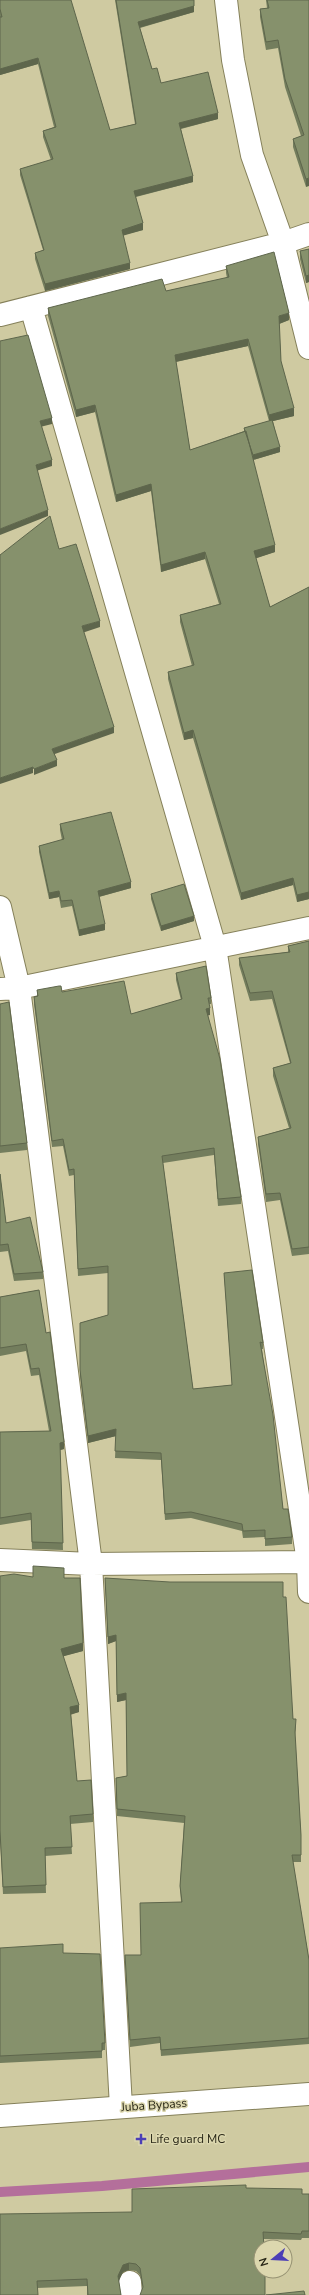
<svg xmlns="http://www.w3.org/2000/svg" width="309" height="2295" font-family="'Nunito Sans',sans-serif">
  <rect width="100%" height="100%" fill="#cfcaa1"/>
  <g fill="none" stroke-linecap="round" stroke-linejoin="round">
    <path stroke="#b46f9b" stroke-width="10" d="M 0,2192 L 102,2186 L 309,2167"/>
    <defs>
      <path id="minor" d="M 226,0 L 233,60 L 252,155 L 283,243 L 309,348
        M 31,307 L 215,947 L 308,1562 L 309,1592
        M 0,315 L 283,243 L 309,234
        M 0,907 L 19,988 L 91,1564 L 121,2107
        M 0,989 L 19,988 L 309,928
        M 0,1560 L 91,1564 L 309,1562
        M 130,2282 L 131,2295"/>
      <path id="secondary" d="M 0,2116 L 309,2094"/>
    </defs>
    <use href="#minor" stroke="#85805a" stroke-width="24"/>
    <use href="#secondary" stroke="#85805a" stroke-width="24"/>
    <use href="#minor" stroke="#fff" stroke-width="22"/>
    <use href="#secondary" stroke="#fff" stroke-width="22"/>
  </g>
  <path fill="#737d5d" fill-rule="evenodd" d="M 0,0 L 110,130 L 135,124 L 115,0 L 194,0 L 194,12 L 140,28 L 152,69 L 161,83 L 218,119 L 181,129 L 193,182 L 136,197 L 143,230 L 123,235 L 130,269 L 45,291 L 35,259 L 35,253 L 43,250 L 20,175 L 20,169 L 51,160 L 43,137 L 43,131 L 54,127 L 38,64 L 0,75 Z
    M 266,0 L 309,0 L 306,187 L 293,147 L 293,139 L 301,136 L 285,87 L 278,48 L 266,50 L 260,17 L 260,9 L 267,8 Z
    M 309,249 L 309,282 L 306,283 L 300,259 L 300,251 Z
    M 226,266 L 289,320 L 279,324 L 281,361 L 294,416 L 273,421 L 280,452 L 253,460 L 275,552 L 256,558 L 270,607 L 309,587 L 309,899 L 297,902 L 293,885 L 241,900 L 193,738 L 184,740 L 168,679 L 168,672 L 192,666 L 180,622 L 180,615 L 219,604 L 205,559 L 161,572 L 151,491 L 116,502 L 95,412 L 76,417 L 48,316 L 48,308 L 166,291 L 227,278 L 226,273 ZM 248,346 L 269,421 L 244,428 L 244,431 L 190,450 L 176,362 Z
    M 60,824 L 131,888 L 99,897 L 105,930 L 79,936 L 72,906 L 61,908 L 59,897 L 49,899 L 39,852 L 39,846 L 62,840 L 60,830 Z
    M 151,894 L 194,921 L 161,931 L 151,899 Z
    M 309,941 L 309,1254 L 292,1256 L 280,1200 L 266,1202 L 258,1144 L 258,1137 L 289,1128 L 273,1076 L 273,1068 L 290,1063 L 272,999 L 250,1001 L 239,965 L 239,958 L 288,952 L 288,946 Z
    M 176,973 L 211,998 L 211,1004 L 209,1004 L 210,1015 L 208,1015 L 241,1197 L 241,1204 L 218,1206 L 214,1155 L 163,1163 L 193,1389 L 232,1385 L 224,1273 L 263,1343 L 263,1349 L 262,1349 L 283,1509 L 292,1537 L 292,1544 L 265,1546 L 265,1537 L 243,1538 L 242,1531 L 191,1518 L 165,1520 L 161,1460 L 115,1458 L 116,1436 L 88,1443 L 80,1376 L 80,1323 L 108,1315 L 108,1273 L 78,1276 L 74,1175 L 69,1176 L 63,1146 L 52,1147 L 34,1004 L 34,997 L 37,996 L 37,990 L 62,992 L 131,1014 L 181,1000 L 176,980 Z
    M 0,1004 L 27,1143 L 27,1150 L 0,1153 Z
    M 0,1174 L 6,1223 L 43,1272 L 43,1279 L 14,1281 L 8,1251 L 0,1252 Z
    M 39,1290 L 64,1449 L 60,1450 L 63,1550 L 32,1549 L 31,1520 L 0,1525 L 0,1432 L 49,1431 L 39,1375 L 31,1376 L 26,1351 L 0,1356 L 0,1297 Z
    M 0,1576 L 64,1578 L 83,1651 L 63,1656 L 79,1712 L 71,1714 L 77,1781 L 93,1814 L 93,1822 L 70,1824 L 72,1854 L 45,1856 L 46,1893 L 3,1894 L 0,1838 Z
    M 105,1578 L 283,1597 L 293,1719 L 296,1726 L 295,1736 L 301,1835 L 301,1862 L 293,1862 L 309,1960 L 309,2044 L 161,2056 L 160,2043 L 130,2047 L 125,1955 L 141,1955 L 181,1902 L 180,1886 L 184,1823 L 117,1816 L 116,1778 L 127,1776 L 126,1700 L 117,1702 L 116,1641 L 108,1644 Z
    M 0,1948 L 63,1953 L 105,2043 L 105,2050 L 102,2050 L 102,2058 L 0,2063 Z
    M 246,2188 L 302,2194 L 309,2194 L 309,2238 L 302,2238 L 301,2240 L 264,2239 L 143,2289 L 140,2275 L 136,2271 L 129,2270 L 123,2272 L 118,2281 L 121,2295 L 87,2295 L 87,2286 L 37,2288 L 0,2295 L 132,2212 Z"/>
  <path fill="#5e664c" d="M 194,6 L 194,12 L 138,28 L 138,22 Z
    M 38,58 L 38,64 L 0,75 L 0,69 Z
    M 218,113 L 218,119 L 179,129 L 179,123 Z
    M 193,176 L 193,182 L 134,197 L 134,191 Z
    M 309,178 L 309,186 L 306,187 L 306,179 Z
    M 143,223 L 143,230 L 122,236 L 122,230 Z
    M 130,263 L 130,269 L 45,291 L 45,284 Z
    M 309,275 L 309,282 L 306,283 L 306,276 Z
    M 289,313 L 289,320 L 279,324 L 279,316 Z
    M 248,339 L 248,346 L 175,362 L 175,355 Z
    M 95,405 L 95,412 L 76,417 L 76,410 Z
    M 294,408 L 294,416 L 269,422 L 269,415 Z
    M 52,418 L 52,424 L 40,427 L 40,421 Z
    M 280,447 L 280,452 L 253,460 L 253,455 Z
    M 52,460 L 52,466 L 36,471 L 36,465 Z
    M 151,484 L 151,491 L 116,502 L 116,495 Z
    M 48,510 L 48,516 L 0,535 L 0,529 Z
    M 275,545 L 275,552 L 254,559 L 254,551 Z
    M 205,552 L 205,559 L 161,572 L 161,565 Z
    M 100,621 L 100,627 L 82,633 L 82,626 Z
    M 114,727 L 114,733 L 52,755 L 52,749 Z
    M 193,730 L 193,738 L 184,740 L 184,733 Z
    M 57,760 L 57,766 L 34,775 L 34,769 Z
    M 33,767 L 33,773 L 0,784 L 0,778 Z
    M 293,878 L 293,885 L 241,900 L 241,893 Z
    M 131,882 L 131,888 L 98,897 L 98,891 Z
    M 59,891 L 59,897 L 49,899 L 49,893 Z
    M 309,892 L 309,899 L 297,902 L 297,895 Z
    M 194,916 L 194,921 L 161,931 L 161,926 Z
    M 105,924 L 105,930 L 79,936 L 79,930 Z
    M 210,1008 L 210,1015 L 206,1016 L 206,1009 Z
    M 116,1429 L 116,1436 L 88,1443 L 88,1436 Z
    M 64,1442 L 64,1449 L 60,1450 L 60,1443 Z
    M 116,1635 L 116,1641 L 108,1644 L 108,1637 Z
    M 83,1643 L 83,1651 L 61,1657 L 61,1649 Z
    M 126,1693 L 126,1700 L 117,1702 L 117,1695 Z
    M 79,1705 L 79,1712 L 70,1715 L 70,1707 Z
    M 129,2263 L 129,2270 L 123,2272 L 118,2283 L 118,2276 L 123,2265 Z"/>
  <path fill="#86916c" stroke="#5e664c" d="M 0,0 L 71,0 L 110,130 L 136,124 L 116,0 L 194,0 L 194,6 L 138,22 L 152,69 L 157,68 L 161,83 L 208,72 L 218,113 L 179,123 L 193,176 L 134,191 L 143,223 L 122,230 L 130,263 L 45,284 L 35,253 L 44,250 L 20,169 L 53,159 L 43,131 L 56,127 L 38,58 L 0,69 L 0,17 L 2,17 L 0,9 Z
    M 267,0 L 309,0 L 309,178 L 306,179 L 293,139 L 304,135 L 285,79 L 278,40 L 266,42 L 260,9 L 269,8 Z
    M 309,249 L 309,275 L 306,276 L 300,251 Z
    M 274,252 L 289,313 L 279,316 L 281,361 L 294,408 L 269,415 L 248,339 L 175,355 L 190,450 L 246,431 L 275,545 L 254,551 L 270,607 L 309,587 L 309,892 L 297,895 L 293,878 L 241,893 L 193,730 L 184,733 L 168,672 L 194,665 L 180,615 L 221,604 L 205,552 L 161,565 L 151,484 L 116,495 L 95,405 L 76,410 L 48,308 L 162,279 L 166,291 L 229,277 L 226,266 Z
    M 28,335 L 52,418 L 40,421 L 52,460 L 36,465 L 48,510 L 0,529 L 0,341 Z
    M 272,420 L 280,447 L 253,455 L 244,428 Z
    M 50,516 L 59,549 L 76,544 L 89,585 L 100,621 L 82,626 L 114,727 L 52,749 L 57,760 L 34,769 L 33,767 L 0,778 L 0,555 Z
    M 111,812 L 131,882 L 98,891 L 105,924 L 79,930 L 72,900 L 61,901 L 59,891 L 49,893 L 39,846 L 64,839 L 60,824 Z
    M 184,884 L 194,916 L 161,926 L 151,894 Z
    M 309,941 L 309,1247 L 292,1249 L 280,1193 L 266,1194 L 258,1137 L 291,1128 L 273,1068 L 291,1063 L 272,991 L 250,993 L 239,958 L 290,952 L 288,946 Z
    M 206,966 L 211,998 L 208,998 L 210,1008 L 206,1009 L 220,1059 L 241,1197 L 218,1199 L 214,1148 L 162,1156 L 193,1389 L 232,1385 L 224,1273 L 252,1270 L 263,1343 L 260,1342 L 273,1415 L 283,1509 L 288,1509 L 292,1537 L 265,1539 L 265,1530 L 243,1531 L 242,1524 L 191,1512 L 165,1514 L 161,1453 L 115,1451 L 116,1429 L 88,1436 L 80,1370 L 80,1323 L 108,1315 L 108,1266 L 78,1269 L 74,1169 L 69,1170 L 63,1139 L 52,1141 L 34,997 L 38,996 L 37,990 L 59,986 L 61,986 L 62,992 L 124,981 L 131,1014 L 182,999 L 176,973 Z
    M 9,1002 L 27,1143 L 0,1146 L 0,1004 Z
    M 0,1174 L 6,1223 L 30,1217 L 43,1272 L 14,1274 L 8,1244 L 0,1245 Z
    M 39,1290 L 46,1333 L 50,1332 L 64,1442 L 60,1443 L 63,1543 L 32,1542 L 31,1513 L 0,1518 L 0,1432 L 51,1431 L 39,1368 L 31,1369 L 26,1344 L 0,1348 L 0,1297 Z
    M 33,1566 L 64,1568 L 64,1578 L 80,1578 L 83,1643 L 61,1649 L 79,1705 L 70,1707 L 77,1781 L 91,1780 L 93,1814 L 70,1816 L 72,1847 L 45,1848 L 46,1885 L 3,1887 L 0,1831 L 0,1576 L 14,1574 L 33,1577 Z
    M 105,1578 L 170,1582 L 283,1582 L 283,1597 L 286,1597 L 293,1719 L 296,1719 L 295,1732 L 301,1835 L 301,1855 L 292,1855 L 309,1960 L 309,2038 L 161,2050 L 160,2037 L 130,2040 L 125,1955 L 141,1955 L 140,1903 L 182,1902 L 180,1886 L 185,1816 L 117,1809 L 116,1778 L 127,1776 L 126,1693 L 117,1695 L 116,1635 L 108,1637 Z
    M 63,1944 L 63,1953 L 100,1954 L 105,2043 L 102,2043 L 102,2051 L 0,2056 L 0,1948 Z
    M 246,2185 L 246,2188 L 302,2189 L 302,2194 L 309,2194 L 309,2231 L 302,2231 L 301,2234 L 263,2232 L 264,2247 L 261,2247 L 261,2271 L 265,2271 L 265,2295 L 140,2295 L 143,2287 L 140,2268 L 136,2264 L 129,2263 L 123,2265 L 118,2276 L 121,2295 L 88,2295 L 87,2279 L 37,2281 L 38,2295 L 0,2295 L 0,2214 L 132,2212 L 132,2189 Z
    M 304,2291 L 305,2295 L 266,2295 Z"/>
  <path fill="#4c3fb6" stroke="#dcd7ae" stroke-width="1.5" d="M139 2133h4v4h4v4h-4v4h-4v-4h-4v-4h4z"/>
  <g text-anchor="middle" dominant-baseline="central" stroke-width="3" stroke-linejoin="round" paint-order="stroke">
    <g font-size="12" fill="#2a2818" stroke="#dcd7ae">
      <text transform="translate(154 2105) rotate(-4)">Juba Bypass</text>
    </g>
    <g font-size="12" fill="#2a2818" stroke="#dcd7ae" text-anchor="start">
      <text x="150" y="2139">Life guard MC</text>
    </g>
  </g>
  <g transform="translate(273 2259) rotate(252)"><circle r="19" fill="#dcd7ae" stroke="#959172"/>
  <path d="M0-3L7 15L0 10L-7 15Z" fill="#4c3fb6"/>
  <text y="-6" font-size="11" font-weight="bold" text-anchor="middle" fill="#2a2818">N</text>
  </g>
</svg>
